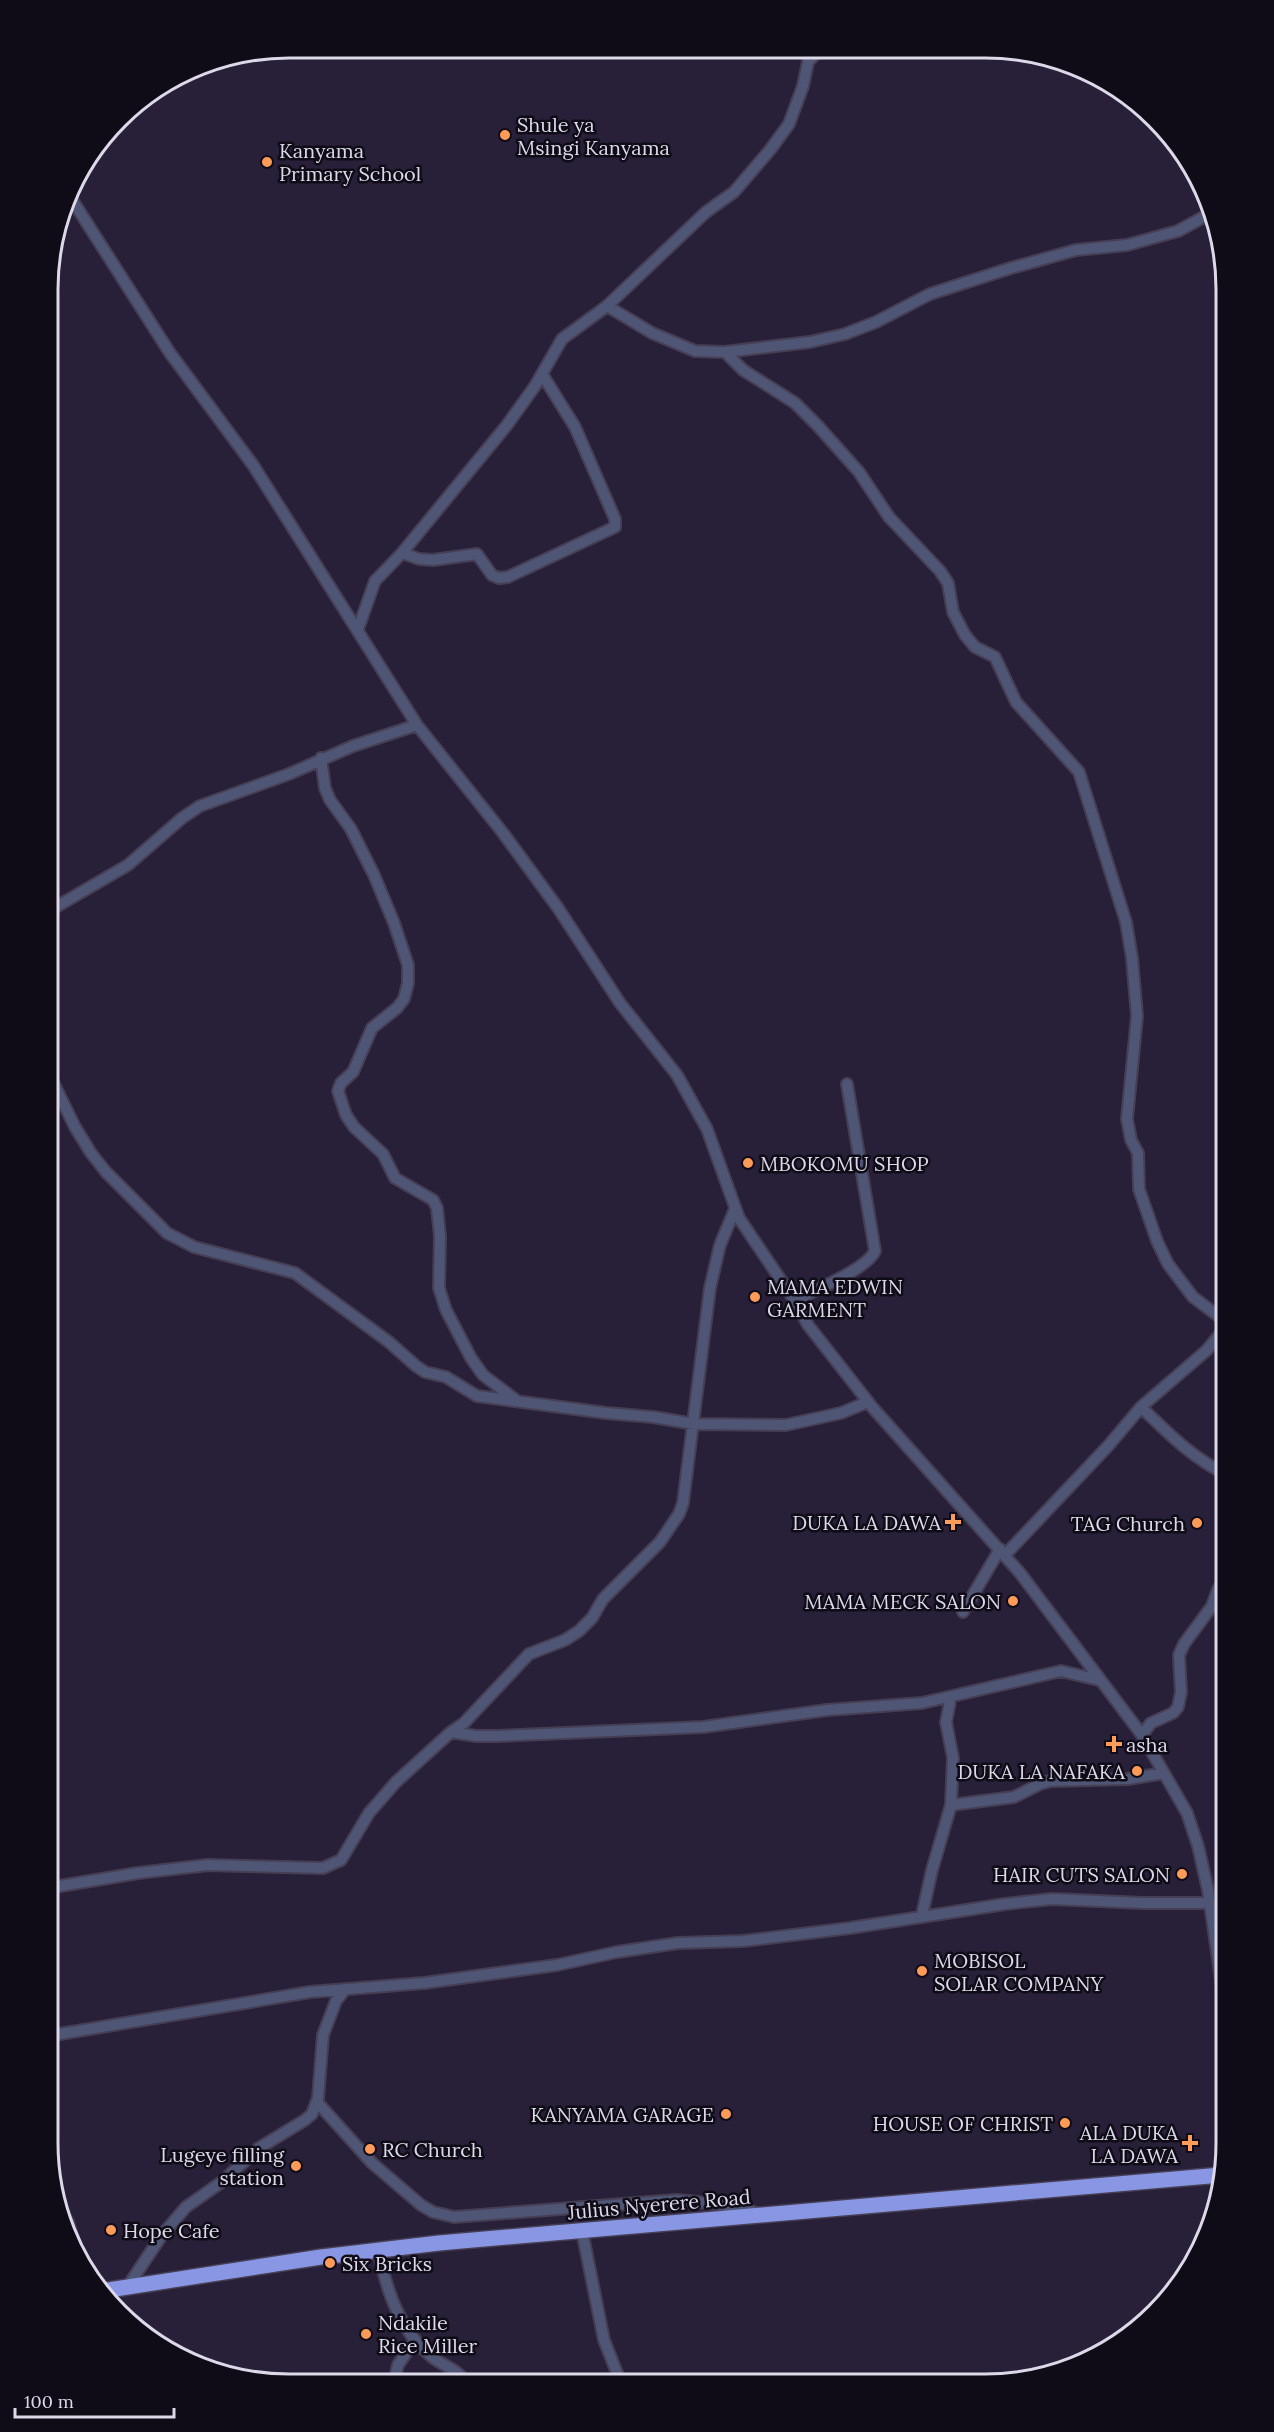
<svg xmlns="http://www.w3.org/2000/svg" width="1274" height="2432" font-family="Lora,serif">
  <rect width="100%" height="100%" fill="#282038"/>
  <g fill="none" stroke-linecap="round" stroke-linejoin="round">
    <defs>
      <path id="minor" d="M 69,195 L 170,353 L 253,465 L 417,725 L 503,833 L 558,908 L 620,1003 L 677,1075 L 707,1129 L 739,1218 L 795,1301 L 808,1325 L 873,1408 L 1020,1573 L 1142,1735 L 1187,1813 L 1198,1846 L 1208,1890 L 1225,2008
        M 607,306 L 652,333 L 695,351 L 725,352 L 810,342 L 845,334 L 876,322 L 930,294 L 1011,268 L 1076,250 L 1127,245 L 1178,231 L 1202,218 L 1214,217
        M 725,352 L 743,370 L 795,403 L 818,426 L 859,472 L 889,517 L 940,571 L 948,583 L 953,612 L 965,635 L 975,647 L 995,657 L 1016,702 L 1079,772 L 1126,922 L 1132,958 L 1137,1016 L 1127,1119 L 1131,1140 L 1138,1153 L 1139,1189 L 1157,1241 L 1168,1264 L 1193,1297 L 1226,1322
        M 402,553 L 419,559 L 433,560 L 477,554 L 492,575 L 499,578 L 508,577 L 615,527 L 615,519 L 575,427 L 542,374
        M 358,629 L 375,581 L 402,553 L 507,425 L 535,386 L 562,339 L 607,306 L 706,212 L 734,192 L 770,150 L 789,124 L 803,86 L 808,62 L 818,51
        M 321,758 L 325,788 L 330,800 L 351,829 L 374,875 L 394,923 L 408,965 L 408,983 L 404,999 L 397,1008 L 372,1028 L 353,1072 L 341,1083 L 338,1091 L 346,1115 L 354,1127 L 383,1154 L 395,1178 L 433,1200 L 437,1208 L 440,1236 L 439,1288 L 446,1310 L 471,1358 L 483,1375 L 516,1400
        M 49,911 L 128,865 L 182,818 L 200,806 L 289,774 L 353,746 L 417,725
        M 49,1074 L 75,1127 L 91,1153 L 106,1172 L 167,1233 L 194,1247 L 295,1273 L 389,1342 L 416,1366 L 425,1372 L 446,1377 L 477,1396 L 606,1413 L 653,1417 L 694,1424 L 786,1425 L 841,1413 L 868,1402
        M 795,1301 C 814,1290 866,1270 875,1251 L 847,1084
        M 1141,1407 C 1166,1431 1193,1459 1226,1474
        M 1005,1555 L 1109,1445 L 1141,1407 L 1207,1350 L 1226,1327
        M 963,1612 L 1000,1549
        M 451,1732 L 476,1736 L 498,1736 L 703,1727 L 827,1710 L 922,1703 L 1061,1671 L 1099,1680
        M 1142,1735 L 1151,1723 L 1173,1713 L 1178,1707 L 1181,1692 L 1179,1655 L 1184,1644 L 1212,1606 L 1218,1589 L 1226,1579
        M 951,1805 L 1014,1797 L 1040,1784 L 1050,1781 L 1128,1779 L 1164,1773
        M 48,1888 L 138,1873 L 208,1865 L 323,1868 L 341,1860 L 369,1813 L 396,1782 L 451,1732 L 464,1723 L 529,1654 L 565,1640 L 579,1631 L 592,1618 L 603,1599 L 660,1542 L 679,1514 L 683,1503 L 710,1288 L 720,1245 L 735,1209
        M 922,1915 L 932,1870 L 951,1805 L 953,1758 L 946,1722 L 951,1697
        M 48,2036 L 310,1992 L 424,1983 L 557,1965 L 617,1952 L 678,1943 L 743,1941 L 850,1928 L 1005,1904 L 1052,1899 L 1143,1903 L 1209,1903
        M 317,2102 L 372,2163 L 421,2205 L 433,2212 L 454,2217 L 677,2200 L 717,2204 L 754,2212
        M 59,2209 L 68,2222 L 76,2250
        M 582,2231 L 604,2340 L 621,2383
        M 378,2250 C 387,2291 399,2330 432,2357 C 443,2366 459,2370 465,2382
        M 128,2286 L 162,2235 L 186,2207 L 223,2181 L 259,2148 L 305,2120 L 312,2114 L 318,2098 L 323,2035 L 336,2001 L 344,1991
        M 394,2382 L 398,2365 L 414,2341"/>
      <path id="highway" d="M 102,2291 L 321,2257 L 439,2243 L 1221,2175"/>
    </defs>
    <use href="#minor" stroke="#453e54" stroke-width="14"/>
    <use href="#highway" stroke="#453e54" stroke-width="18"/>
    <use href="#minor" stroke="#4f5574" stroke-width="10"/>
    <use href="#highway" stroke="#8996e3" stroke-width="15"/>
  </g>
  <g fill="#fe9b59" stroke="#0f0c17" stroke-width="2">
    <circle cx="505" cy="135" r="6"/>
    <circle cx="267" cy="162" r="6"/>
    <circle cx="748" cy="1163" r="6"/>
    <circle cx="755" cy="1297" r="6"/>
    <path d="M950 1513h6v6h6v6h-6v6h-6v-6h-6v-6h6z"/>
    <circle cx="1197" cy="1523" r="6"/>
    <circle cx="1013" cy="1601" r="6"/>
    <path d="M1111 1735h6v6h6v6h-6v6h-6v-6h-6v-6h6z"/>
    <circle cx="1137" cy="1771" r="6"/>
    <circle cx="1182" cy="1874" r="6"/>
    <circle cx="922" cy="1971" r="6"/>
    <circle cx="726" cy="2114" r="6"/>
    <circle cx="1065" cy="2123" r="6"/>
    <path d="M1187 2134h6v6h6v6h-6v6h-6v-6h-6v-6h6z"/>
    <circle cx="370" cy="2149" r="6"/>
    <circle cx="296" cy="2166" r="6"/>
    <circle cx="111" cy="2230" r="6"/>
    <circle cx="330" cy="2263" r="6"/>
    <circle cx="366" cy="2334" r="6"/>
  </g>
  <g text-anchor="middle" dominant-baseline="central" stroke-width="5" stroke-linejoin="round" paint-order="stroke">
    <g font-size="20" fill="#ddd9e9" stroke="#0f0c17" text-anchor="start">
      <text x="517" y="124">Shule ya<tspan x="517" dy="23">Msingi Kanyama</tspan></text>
      <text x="279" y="150">Kanyama<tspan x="279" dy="23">Primary School</tspan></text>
      <text x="760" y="1163">MBOKOMU SHOP</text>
      <text x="767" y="1286">MAMA EDWIN<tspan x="767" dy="23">GARMENT</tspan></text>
      <text x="941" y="1522" text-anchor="end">DUKA LA DAWA</text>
      <text x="1185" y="1523" text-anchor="end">TAG Church</text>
      <text x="1001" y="1601" text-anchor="end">MAMA MECK SALON</text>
      <text x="1126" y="1744">asha</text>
      <text x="1125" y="1771" text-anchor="end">DUKA LA NAFAKA</text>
      <text x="1170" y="1874" text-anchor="end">HAIR CUTS SALON</text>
      <text x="934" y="1960">MOBISOL<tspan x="934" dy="23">SOLAR COMPANY</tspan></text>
      <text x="714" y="2114" text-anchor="end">KANYAMA GARAGE</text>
      <text x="1053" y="2123" text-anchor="end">HOUSE OF CHRIST</text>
      <text x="1178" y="2132" text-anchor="end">ALA DUKA<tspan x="1178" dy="23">LA DAWA</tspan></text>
      <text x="382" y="2149">RC Church</text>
      <text x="284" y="2154" text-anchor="end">Lugeye filling<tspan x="284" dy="23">station</tspan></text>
      <text x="123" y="2230">Hope Cafe</text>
      <text x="342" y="2263">Six Bricks</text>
      <text x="378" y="2322">Ndakile<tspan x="378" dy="23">Rice Miller</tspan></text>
    </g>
    <g font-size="20" fill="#ddd9e9" stroke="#0f0c17">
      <text transform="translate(659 2204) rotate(-5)">Julius Nyerere Road</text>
    </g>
  </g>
  <path d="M0 0H1274V2432H0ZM289 58H985A231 231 0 0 1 1216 289V2143A231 231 0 0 1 985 2374H289A231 231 0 0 1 58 2143V289A231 231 0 0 1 289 58Z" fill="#0f0c17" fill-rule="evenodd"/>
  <path fill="none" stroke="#ddd9e9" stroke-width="3" d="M289 58H985A231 231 0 0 1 1216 289V2143A231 231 0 0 1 985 2374H289A231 231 0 0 1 58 2143V289A231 231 0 0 1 289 58Z"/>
  <path d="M15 2408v9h159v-9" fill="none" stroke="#ddd9e9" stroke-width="3"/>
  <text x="24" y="2408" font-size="18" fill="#ddd9e9" stroke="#0f0c17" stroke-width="4.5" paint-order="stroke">100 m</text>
</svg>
